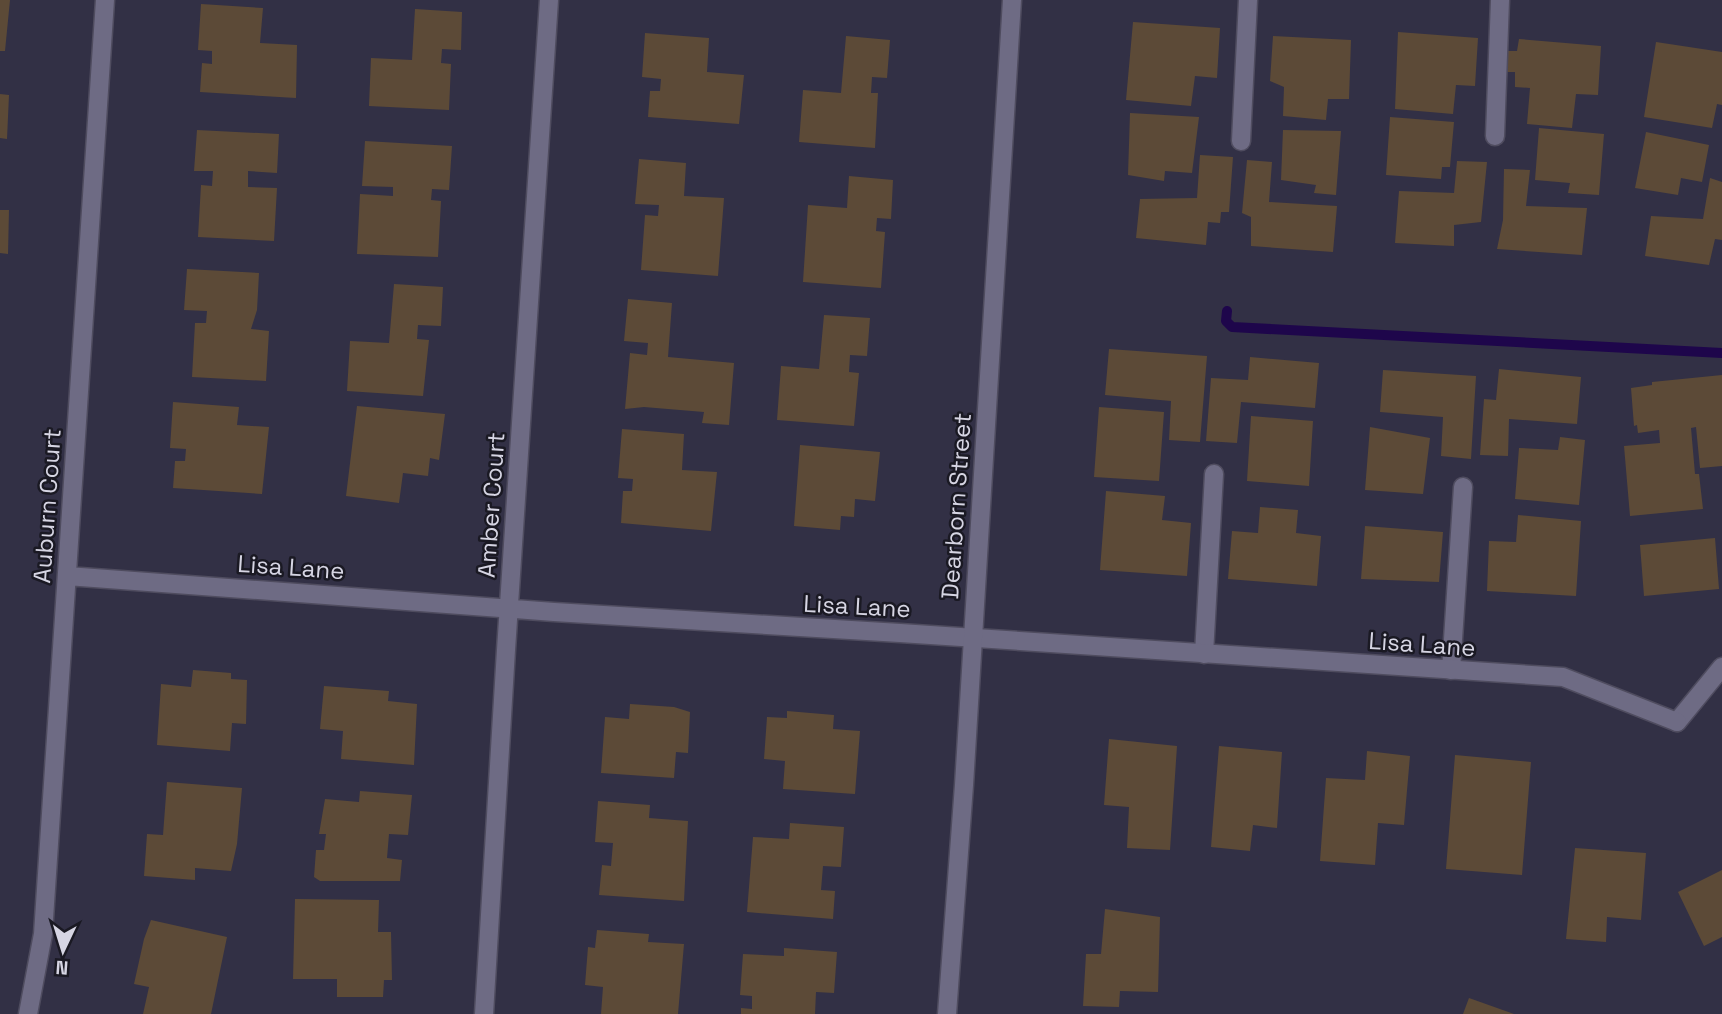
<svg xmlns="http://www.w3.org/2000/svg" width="1722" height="1014" font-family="'Space Grotesk',sans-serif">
  <rect width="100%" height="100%" fill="#323045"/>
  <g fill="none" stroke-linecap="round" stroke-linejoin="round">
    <path stroke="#1e064b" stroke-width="10" d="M 1227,311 L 1226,321 L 1232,327 L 1722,353"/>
  </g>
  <path fill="#5c4a37" d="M 0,0 L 10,0 L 5,51 L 0,51 Z
    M 201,4 L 263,8 L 260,43 L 297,45 L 296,98 L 200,92 L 202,63 L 212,64 L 212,51 L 198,50 Z
    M 415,9 L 462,12 L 461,50 L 442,49 L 441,63 L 451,64 L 449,110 L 369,106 L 371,58 L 412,60 Z
    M 1133,22 L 1220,28 L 1217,78 L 1195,76 L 1191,106 L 1126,100 Z
    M 1398,32 L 1478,38 L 1475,86 L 1456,85 L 1453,114 L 1395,109 Z
    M 645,33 L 709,38 L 707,72 L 744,75 L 739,124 L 648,117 L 650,91 L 660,91 L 661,79 L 642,77 Z
    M 846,36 L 890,40 L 887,78 L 872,77 L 871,93 L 878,93 L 875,148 L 799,142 L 803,90 L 841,93 Z
    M 1273,36 L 1351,40 L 1349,99 L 1328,99 L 1326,120 L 1283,116 L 1284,87 L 1270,81 Z
    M 1519,39 L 1601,46 L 1598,95 L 1576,94 L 1572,128 L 1527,124 L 1530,88 L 1515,87 L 1515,72 L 1504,72 L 1505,51 L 1517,51 Z
    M 1656,42 L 1722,52 L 1722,105 L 1717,104 L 1712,128 L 1644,117 Z
    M 0,94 L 9,95 L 7,139 L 0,138 Z
    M 1130,113 L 1199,117 L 1192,173 L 1165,171 L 1164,181 L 1128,175 Z
    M 1390,117 L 1454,122 L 1450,167 L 1442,167 L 1441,179 L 1386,175 Z
    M 1539,128 L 1604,134 L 1599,195 L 1568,193 L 1570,183 L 1535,180 Z
    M 197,130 L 279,134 L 277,173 L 248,171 L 248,187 L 277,188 L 274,241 L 198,237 L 201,185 L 212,186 L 213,171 L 194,171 Z
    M 1283,130 L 1341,131 L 1336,195 L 1314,193 L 1316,185 L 1281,180 Z
    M 1646,132 L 1709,145 L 1702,182 L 1681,178 L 1678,195 L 1635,188 Z
    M 365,141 L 452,146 L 449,190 L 432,189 L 431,200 L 441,201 L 438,257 L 357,254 L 360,194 L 393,196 L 393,187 L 362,186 Z
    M 1200,155 L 1233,157 L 1229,212 L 1221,212 L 1220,223 L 1208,222 L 1206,245 L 1136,238 L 1140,199 L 1197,198 Z
    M 639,159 L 686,163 L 684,196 L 724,198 L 718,276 L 641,270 L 645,215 L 658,216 L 659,205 L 635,204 Z
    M 1247,160 L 1272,162 L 1269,202 L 1337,206 L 1333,252 L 1251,246 L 1251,217 L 1242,213 Z
    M 1457,161 L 1487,162 L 1481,222 L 1454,225 L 1454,246 L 1395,243 L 1399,191 L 1454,193 Z
    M 1504,169 L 1530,170 L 1526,206 L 1587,208 L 1582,255 L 1497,249 L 1503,220 Z
    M 849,176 L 893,180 L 891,219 L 877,218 L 876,231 L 885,232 L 881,288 L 803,282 L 808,205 L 847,208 Z
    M 1710,178 L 1722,182 L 1722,240 L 1715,239 L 1709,265 L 1645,256 L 1651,216 L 1703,219 Z
    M 0,210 L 9,210 L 8,254 L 0,253 Z
    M 187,269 L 259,273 L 257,310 L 251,329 L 269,331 L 266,381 L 192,377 L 195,323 L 206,323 L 207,311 L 184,310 Z
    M 394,284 L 443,287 L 441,326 L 418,325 L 417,339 L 429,340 L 423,396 L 347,391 L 350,341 L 389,343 Z
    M 628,299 L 672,303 L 668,357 L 734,363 L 729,425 L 702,423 L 704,412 L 644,407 L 625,409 L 630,353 L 647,355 L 648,343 L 624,341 Z
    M 824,315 L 870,318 L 867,356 L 850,355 L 849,372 L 859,373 L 854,426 L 777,420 L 781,366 L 819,369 Z
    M 1109,349 L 1207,356 L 1200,442 L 1169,440 L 1171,401 L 1105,395 Z
    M 1250,357 L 1319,363 L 1315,408 L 1241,402 L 1237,443 L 1206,441 L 1211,378 L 1248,380 Z
    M 1499,369 L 1581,377 L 1577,424 L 1509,419 L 1508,456 L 1480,455 L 1484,399 L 1496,400 Z
    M 1383,370 L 1476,376 L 1471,459 L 1441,456 L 1443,417 L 1380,412 Z
    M 1722,375 L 1722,466 L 1700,468 L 1696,427 L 1691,428 L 1695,474 L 1699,474 L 1703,509 L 1630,516 L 1624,446 L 1660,443 L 1659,430 L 1638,433 L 1637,425 L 1634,426 L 1631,388 L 1652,385 L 1652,382 Z
    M 173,402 L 239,407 L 237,425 L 269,427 L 262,494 L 173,488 L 175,461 L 185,461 L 186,449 L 170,448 Z
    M 357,406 L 445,414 L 439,460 L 430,458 L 428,476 L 403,473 L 399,503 L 346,496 Z
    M 1099,407 L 1164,412 L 1159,481 L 1094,477 Z
    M 1251,416 L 1313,421 L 1309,486 L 1247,481 Z
    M 1370,427 L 1430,438 L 1423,494 L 1365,490 Z
    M 622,429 L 684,434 L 682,470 L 717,472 L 711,531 L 621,523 L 623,491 L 632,491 L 633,479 L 618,478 Z
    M 1560,437 L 1585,440 L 1579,505 L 1515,499 L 1519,448 L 1558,450 Z
    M 800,445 L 880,452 L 875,501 L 855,499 L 854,517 L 841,516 L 840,530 L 794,526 Z
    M 1106,491 L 1165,496 L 1162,520 L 1191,523 L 1187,576 L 1100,570 Z
    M 1260,507 L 1298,510 L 1296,533 L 1321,536 L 1317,586 L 1228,579 L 1232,531 L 1258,533 Z
    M 1518,515 L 1581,521 L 1576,596 L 1487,591 L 1489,541 L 1516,542 Z
    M 1365,526 L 1443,532 L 1439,582 L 1361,579 Z
    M 1715,538 L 1719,589 L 1644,596 L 1640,545 Z
    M 193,670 L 231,673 L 231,679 L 247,680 L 246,724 L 232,723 L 230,751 L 157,745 L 161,684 L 191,687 Z
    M 324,686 L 389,691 L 388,701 L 417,704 L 414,765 L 341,759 L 343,731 L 320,729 Z
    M 630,704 L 674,707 L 690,712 L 688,753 L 676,752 L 674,778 L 601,773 L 605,717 L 629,719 Z
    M 787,711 L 834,715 L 833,729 L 860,731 L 855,794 L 783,789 L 785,761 L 764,759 L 767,717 L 787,718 Z
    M 1109,739 L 1177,746 L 1170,850 L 1127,848 L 1129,807 L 1104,805 Z
    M 1219,746 L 1282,752 L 1277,828 L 1253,825 L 1250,851 L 1211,847 Z
    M 1367,751 L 1410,756 L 1404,825 L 1378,823 L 1375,865 L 1320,861 L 1326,778 L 1365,780 Z
    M 1455,755 L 1531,762 L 1522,875 L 1446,869 Z
    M 167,782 L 242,788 L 237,844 L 231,871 L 195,868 L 195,880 L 144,876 L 147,834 L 163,835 Z
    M 360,791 L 412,795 L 408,835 L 389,834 L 387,858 L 402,860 L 400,881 L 320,881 L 314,877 L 316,850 L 324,850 L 326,834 L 319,834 L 325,799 L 359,802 Z
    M 598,801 L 650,805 L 649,818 L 688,821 L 684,901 L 599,895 L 602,865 L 611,866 L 613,843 L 595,842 Z
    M 790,823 L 844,827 L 841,867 L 823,866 L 821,890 L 835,891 L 833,919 L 747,912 L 753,837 L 789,839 Z
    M 1575,848 L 1646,853 L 1641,920 L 1607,917 L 1606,942 L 1566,939 Z
    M 1722,870 L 1722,937 L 1704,946 L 1678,892 Z
    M 295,899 L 379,900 L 378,932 L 391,932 L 392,980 L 384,980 L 383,997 L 337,997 L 337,979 L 293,979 Z
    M 1105,909 L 1160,917 L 1158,992 L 1120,991 L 1119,1007 L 1083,1006 L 1086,954 L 1101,954 Z
    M 151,920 L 227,937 L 211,1014 L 143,1014 L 149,987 L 134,984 L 144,939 Z
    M 597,930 L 649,934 L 648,942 L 684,944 L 678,1014 L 601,1014 L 603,987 L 585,985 L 588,947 L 595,948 Z
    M 784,948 L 837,952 L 834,993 L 816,992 L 815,1014 L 741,1014 L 741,1008 L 752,1009 L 752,996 L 740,995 L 743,954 L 784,956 Z
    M 1469,998 L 1514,1014 L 1463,1014 Z"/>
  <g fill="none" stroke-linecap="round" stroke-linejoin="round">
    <defs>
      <path id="service" d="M 1495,136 L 1500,0
        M 1241,141 L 1248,0
        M 1204,654 L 1214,474
        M 1451,670 L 1463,487
        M 1677,722 L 1722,667"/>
      <path id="minor" d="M 67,576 L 554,612 L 900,633 L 1563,677 L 1677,722
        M 28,1014 L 43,934 L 105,0
        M 484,1014 L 506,650 L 549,0"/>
      <path id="tertiary" d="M 947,1014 L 964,785 L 1012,0"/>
    </defs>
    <use href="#service" stroke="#4f4c5f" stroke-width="21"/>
    <use href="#minor" stroke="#4f4c5f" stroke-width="21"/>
    <use href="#tertiary" stroke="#4f4c5f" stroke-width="21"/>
    <use href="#service" stroke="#6e6b84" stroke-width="18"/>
    <use href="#minor" stroke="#6e6b84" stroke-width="18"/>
    <use href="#tertiary" stroke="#6e6b84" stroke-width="18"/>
  </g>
  <g text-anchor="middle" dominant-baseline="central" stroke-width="5" stroke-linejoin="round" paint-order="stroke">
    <g font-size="24" fill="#d6d5e3" stroke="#1a1923">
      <text transform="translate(491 505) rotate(-86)">Amber Court</text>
      <text transform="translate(47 506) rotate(-86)">Auburn Court</text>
      <text transform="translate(956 506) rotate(-86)">Dearborn Street</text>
      <text transform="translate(291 567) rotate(4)">Lisa Lane</text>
      <text transform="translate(857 606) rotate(3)">Lisa Lane</text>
      <text transform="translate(1422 644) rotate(4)">Lisa Lane</text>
    </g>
  </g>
  <g transform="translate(63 951) rotate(184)" stroke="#1a1923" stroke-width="5" paint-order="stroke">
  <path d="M0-5L12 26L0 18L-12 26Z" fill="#d6d5e3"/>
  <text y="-10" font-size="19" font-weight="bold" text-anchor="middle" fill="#d6d5e3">N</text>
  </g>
</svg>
